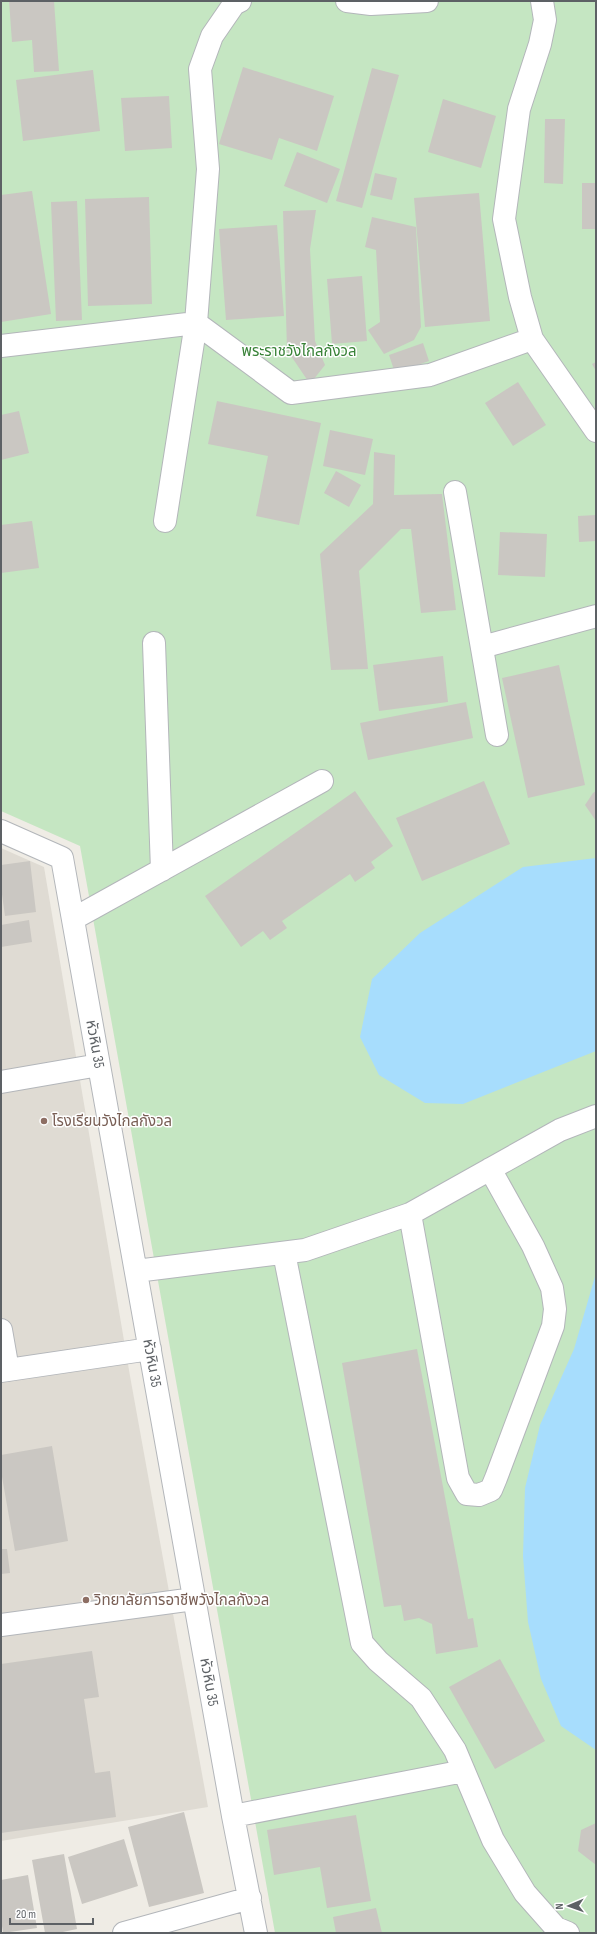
<svg xmlns="http://www.w3.org/2000/svg" width="597" height="1934" font-family="'Sofia Sans Condensed','Noto Sans Thai',sans-serif">
  <rect width="100%" height="100%" fill="#efece5"/>
  <path fill="#dfdbd3" d="M 1,848 L 44,867 L 130,1376 L 208,1807 L 1,1841 Z"/>
  <path fill="#c5e6c2" d="M 1,1 L 596,1 L 596,1933 L 275,1933 L 80,846 L 1,811 Z"/>
  <path fill="#a7ddfd" d="M 596,858 L 596,1051 L 463,1104 L 425,1103 L 379,1075 L 360,1037 L 372,979 L 420,933 L 523,867 Z
    M 596,1273 L 596,1750 L 561,1726 L 541,1679 L 528,1622 L 523,1556 L 525,1488 L 540,1425 L 574,1349 Z"/>
  <path fill="#cac7c2" d="M 9,1 L 54,1 L 59,71 L 34,72 L 32,40 L 12,42 Z
    M 243,67 L 334,96 L 317,151 L 279,138 L 272,160 L 219,144 Z
    M 372,68 L 399,75 L 362,208 L 336,201 Z
    M 93,70 L 100,131 L 23,141 L 16,80 Z
    M 169,96 L 172,148 L 125,151 L 121,98 Z
    M 443,99 L 496,116 L 481,168 L 428,152 Z
    M 545,119 L 565,119 L 563,184 L 544,183 Z
    M 297,152 L 340,169 L 327,203 L 284,186 Z
    M 375,173 L 397,178 L 392,200 L 370,195 Z
    M 582,183 L 596,183 L 596,229 L 582,229 Z
    M 32,191 L 51,314 L 1,322 L 1,195 Z
    M 479,193 L 490,321 L 425,327 L 414,198 Z
    M 149,197 L 152,304 L 88,306 L 85,199 Z
    M 77,201 L 82,320 L 56,321 L 51,202 Z
    M 316,210 L 310,249 L 315,341 L 325,365 L 310,384 L 287,350 L 283,211 Z
    M 372,217 L 416,227 L 421,327 L 414,340 L 384,354 L 368,330 L 380,322 L 376,250 L 365,247 Z
    M 277,225 L 284,316 L 226,320 L 219,229 Z
    M 362,276 L 367,341 L 332,344 L 327,279 Z
    M 423,343 L 429,361 L 395,373 L 389,355 Z
    M 596,362 L 596,371 L 592,364 Z
    M 518,382 L 546,425 L 513,446 L 485,403 Z
    M 217,401 L 321,423 L 299,525 L 256,516 L 268,456 L 208,444 Z
    M 19,411 L 29,453 L 1,460 L 1,415 Z
    M 330,430 L 373,439 L 365,475 L 323,466 Z
    M 374,452 L 395,455 L 394,495 L 442,494 L 456,610 L 421,613 L 411,529 L 401,529 L 359,571 L 368,669 L 331,670 L 320,554 L 373,504 Z
    M 336,471 L 361,485 L 349,507 L 324,493 Z
    M 596,515 L 596,541 L 579,542 L 578,516 Z
    M 32,521 L 39,568 L 1,573 L 1,525 Z
    M 500,532 L 547,534 L 545,577 L 498,575 Z
    M 443,656 L 448,702 L 379,711 L 373,665 Z
    M 559,665 L 585,785 L 528,798 L 502,678 Z
    M 466,702 L 473,738 L 368,760 L 360,723 Z
    M 484,781 L 510,844 L 422,881 L 396,818 Z
    M 355,791 L 393,846 L 371,862 L 375,868 L 355,882 L 350,874 L 282,921 L 287,928 L 270,940 L 263,931 L 241,947 L 205,896 Z
    M 596,791 L 596,821 L 585,805 L 593,793 Z
    M 30,861 L 36,912 L 5,916 L 1,887 L 1,865 Z
    M 29,920 L 32,942 L 1,947 L 1,925 Z
    M 417,1349 L 468,1619 L 473,1618 L 478,1647 L 436,1654 L 432,1624 L 419,1618 L 404,1621 L 401,1605 L 384,1607 L 342,1363 Z
    M 52,1446 L 68,1541 L 15,1551 L 1,1471 L 1,1455 Z
    M 1,1549 L 7,1549 L 10,1573 L 1,1574 Z
    M 92,1651 L 99,1697 L 84,1699 L 95,1773 L 110,1771 L 116,1817 L 1,1833 L 1,1664 Z
    M 500,1659 L 545,1741 L 495,1769 L 449,1687 Z
    M 184,1812 L 204,1893 L 149,1907 L 128,1827 Z
    M 356,1815 L 371,1901 L 327,1908 L 320,1867 L 274,1875 L 267,1830 Z
    M 596,1823 L 596,1865 L 578,1851 L 581,1830 Z
    M 124,1839 L 138,1886 L 82,1904 L 68,1857 Z
    M 64,1854 L 77,1929 L 58,1933 L 45,1933 L 32,1860 Z
    M 28,1875 L 37,1928 L 3,1933 L 1,1919 L 1,1880 Z
    M 376,1908 L 382,1933 L 336,1933 L 333,1917 Z"/>
  <g fill="none" stroke-linecap="round" stroke-linejoin="round">
    <defs>
      <path id="minor" d="M 347,1 L 371,4 L 427,1
        M 542,1 L 545,20 L 540,44 L 519,109 L 504,219 L 520,297 L 532,339 L 596,431
        M 1,346 L 196,323 L 291,393 L 430,375 L 532,339
        M 455,492 L 497,735
        M 165,521 L 196,323 L 208,169 L 200,69 L 212,36 L 234,4 L 240,1
        M 154,643 L 162,870
        M 482,647 L 596,616
        M 1,831 L 62,858 L 233,1816 L 256,1933
        M 73,919 L 322,781
        M 1,1082 L 99,1065
        M 410,1214 L 458,1478 L 467,1494 L 479,1495 L 491,1490 L 496,1478 L 553,1326 L 555,1309 L 552,1288 L 533,1246 L 490,1169
        M 284,1253 L 362,1643 L 378,1661 L 421,1698 L 455,1750 L 493,1840 L 525,1893 L 556,1928 L 568,1933
        M 136,1271 L 305,1250 L 410,1214 L 560,1130 L 596,1116
        M 1,1330 L 8,1370
        M 1,1371 L 150,1349
        M 1,1625 L 194,1599
        M 233,1816 L 464,1771
        M 124,1933 L 250,1898"/>
    </defs>
    <use href="#minor" stroke="#b3b6ba" stroke-width="24"/>
    <use href="#minor" stroke="#fff" stroke-width="22"/>
  </g>
  <g fill="#8d6e63" stroke="#fff" stroke-width="1.5">
    <circle cx="44" cy="1121" r="4"/>
    <circle cx="86" cy="1600" r="4"/>
  </g>
  <g text-anchor="middle" dominant-baseline="central" stroke-width="3" stroke-linejoin="round" paint-order="stroke">
    <g font-size="15" fill="#388237" stroke="#fff">
      <text x="299" y="351">พระราชวังไกลกังวล</text>
    </g>
    <g font-size="15" fill="#5d6165" stroke="#fff">
      <text transform="translate(95 1044) rotate(80)">หัวหิน 35</text>
      <text transform="translate(152 1363) rotate(80)">หัวหิน 35</text>
      <text transform="translate(209 1682) rotate(80)">หัวหิน 35</text>
    </g>
    <g font-size="15" fill="#785e54" stroke="#fff" text-anchor="start">
      <text x="52" y="1121">โรงเรียนวังไกลกังวล</text>
      <text x="94" y="1600">วิทยาลัยการอาชีพวังไกลกังวล</text>
    </g>
  </g>
  <rect width="597" height="1934" fill="none" stroke="#5d6165" stroke-width="4"/>
  <g transform="translate(569 1906) rotate(268)" stroke="#ffffff" stroke-width="3" paint-order="stroke">
  <path d="M0-3L7 15L0 10L-7 15Z" fill="#5d6165"/>
  <text y="-6" font-size="11" font-weight="bold" text-anchor="middle" fill="#5d6165">N</text>
  </g>
  <path d="M10 1918v6h83v-6" fill="none" stroke="#5d6165" stroke-width="2"/>
  <text x="16" y="1918" font-size="12" fill="#5d6165" stroke="#ffffff" stroke-width="3" paint-order="stroke">20 m</text>
</svg>
